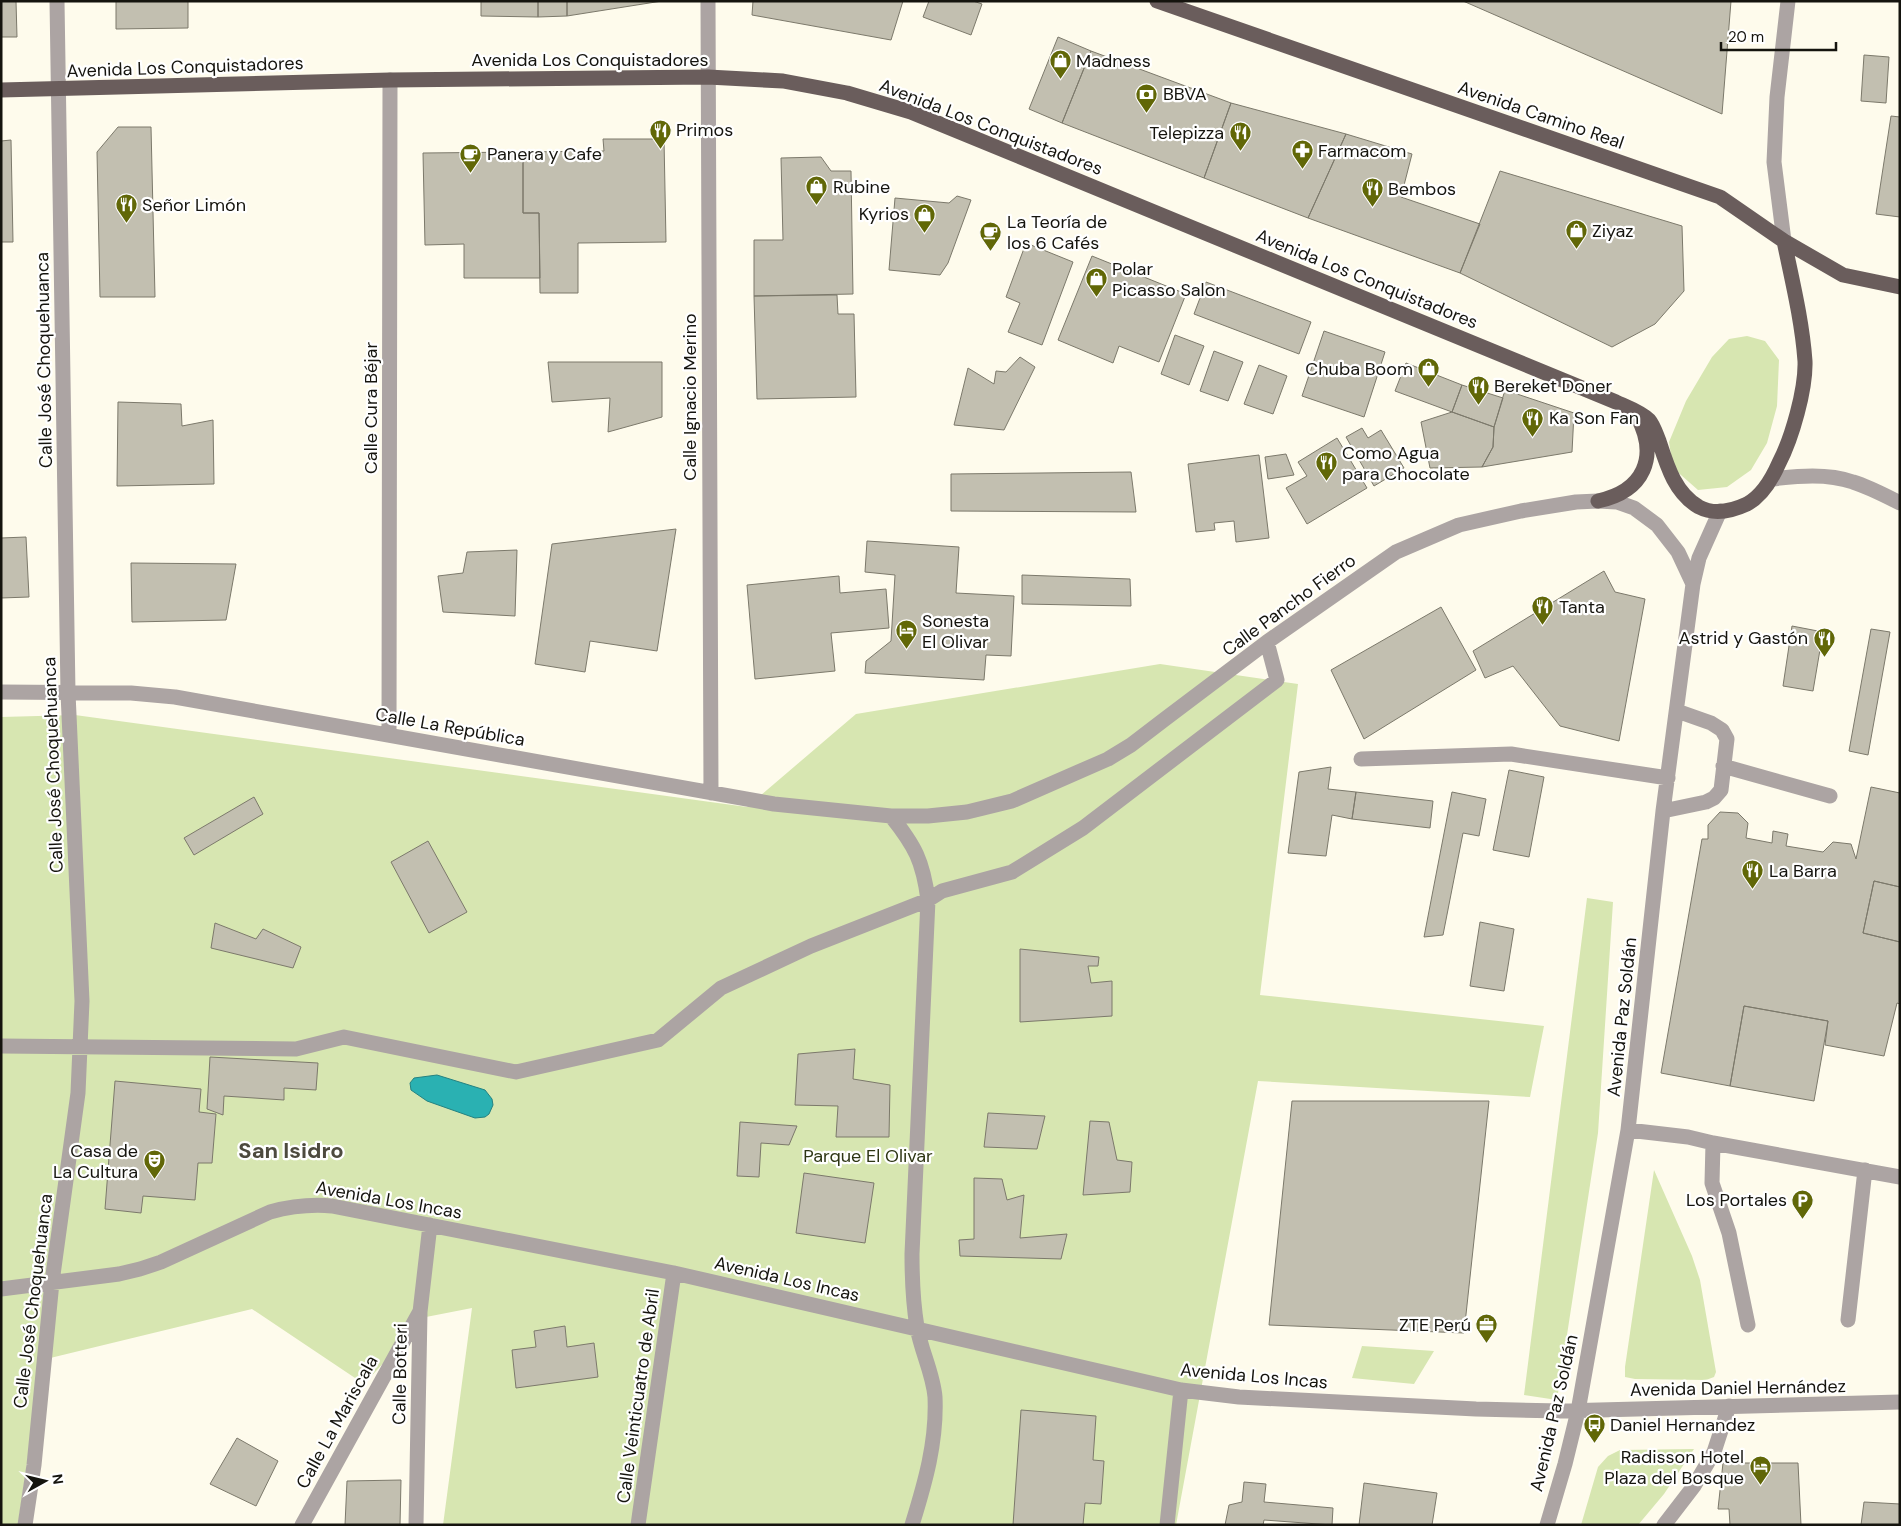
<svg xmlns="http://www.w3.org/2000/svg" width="1901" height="1526" font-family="'DM Sans',sans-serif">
  <rect width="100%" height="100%" fill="#fefbec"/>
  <path fill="#d7e6b1" d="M 1747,336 L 1765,341 L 1779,360 L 1777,406 L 1767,443 L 1751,470 L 1727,487 L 1698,490 L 1673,468 L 1669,442 L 1686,401 L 1712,357 L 1729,339 Z
    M 1160,664 L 1298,684 L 1260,995 L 1544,1026 L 1530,1097 L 1258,1081 L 1176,1525 L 443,1525 L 472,1308 L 426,1317 L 364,1384 L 252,1309 L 42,1360 L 18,1525 L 1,1525 L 1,717 L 75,715 L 747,807 L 856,714 Z
    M 1587,898 L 1613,902 L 1598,1133 L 1557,1400 L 1524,1395 Z
    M 1654,1170 L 1692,1256 L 1700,1280 L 1716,1372 L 1714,1377 L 1706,1380 L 1635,1379 L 1625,1377 L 1625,1367 Z
    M 1362,1346 L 1434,1351 L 1414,1384 L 1352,1378 Z
    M 1694,1449 L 1664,1494 L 1638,1525 L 1581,1525 L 1598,1467 L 1608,1456 L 1620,1450 Z"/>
  <path fill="#2ab1b2" stroke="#248281" d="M 437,1075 L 485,1090 L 492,1099 L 493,1105 L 489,1114 L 485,1117 L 475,1118 L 427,1101 L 411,1090 L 410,1083 L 414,1078 Z"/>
  <path fill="#c2bfb0" stroke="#7c796b" d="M 1,1 L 16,1 L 17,37 L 1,37 Z
    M 116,1 L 188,1 L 188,28 L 116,29 Z
    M 481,1 L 538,1 L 538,17 L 481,16 Z
    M 538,1 L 567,1 L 567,16 L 538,17 Z
    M 567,1 L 662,1 L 567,16 Z
    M 753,1 L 903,1 L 891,40 L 752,15 Z
    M 929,1 L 973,1 L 982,4 L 971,35 L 923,17 Z
    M 1463,1 L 1731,1 L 1722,114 Z
    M 1058,37 L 1091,51 L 1062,123 L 1029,109 Z
    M 1091,51 L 1231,103 L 1204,178 L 1062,123 Z
    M 1864,55 L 1889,57 L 1886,103 L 1861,101 Z
    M 1231,103 L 1346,134 L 1308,218 L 1204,178 Z
    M 1891,116 L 1900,117 L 1900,217 L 1876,214 Z
    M 118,127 L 151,127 L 155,297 L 100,297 L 97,152 Z
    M 1346,134 L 1412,154 L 1401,197 L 1480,224 L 1460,273 L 1308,218 Z
    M 603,139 L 664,139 L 666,242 L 578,243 L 578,293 L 540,293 L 539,213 L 523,213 L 523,152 L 604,151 Z
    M 11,140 L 13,242 L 1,242 L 1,141 Z
    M 523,152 L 523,213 L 539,213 L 540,278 L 464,278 L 464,244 L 425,245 L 423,153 Z
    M 821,157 L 831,171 L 851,171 L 853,294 L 754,296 L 754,240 L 783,240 L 781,158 Z
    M 1500,171 L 1682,226 L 1684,291 L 1655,324 L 1612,347 L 1460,273 Z
    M 957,196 L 971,200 L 948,263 L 940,275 L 889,270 L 895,198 L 949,203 Z
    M 1026,243 L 1073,262 L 1042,345 L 1008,332 L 1020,303 L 1006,297 Z
    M 1092,256 L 1186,294 L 1159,362 L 1119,346 L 1113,363 L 1058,340 Z
    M 1206,282 L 1311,322 L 1299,354 L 1194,314 Z
    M 837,295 L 838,314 L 854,314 L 856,397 L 757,399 L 754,296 Z
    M 1324,331 L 1385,352 L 1364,417 L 1302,396 Z
    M 1175,335 L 1204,346 L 1189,385 L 1161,374 Z
    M 1214,351 L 1243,362 L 1228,401 L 1200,391 Z
    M 1020,357 L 1035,367 L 1004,430 L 954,425 L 968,368 L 994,384 L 996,371 L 1006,372 Z
    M 548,362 L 662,362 L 662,417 L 608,432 L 610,398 L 552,402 Z
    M 1406,363 L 1462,385 L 1452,412 L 1395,391 Z
    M 1259,365 L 1287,376 L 1273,414 L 1244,404 Z
    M 1462,385 L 1503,398 L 1494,427 L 1452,412 Z
    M 1505,390 L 1574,413 L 1572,452 L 1482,467 L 1493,447 L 1494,427 Z
    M 118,402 L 181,404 L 182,426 L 213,420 L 214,484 L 117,486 Z
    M 1452,412 L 1494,427 L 1493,447 L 1482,467 L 1430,468 L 1421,422 Z
    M 1362,428 L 1368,438 L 1381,430 L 1404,468 L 1374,486 L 1346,437 Z
    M 1337,438 L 1367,488 L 1307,524 L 1286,488 L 1307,476 L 1298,462 Z
    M 1286,454 L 1294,475 L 1268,479 L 1265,457 Z
    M 1259,455 L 1269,538 L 1236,542 L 1234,521 L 1214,523 L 1215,530 L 1196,532 L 1188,464 Z
    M 1131,472 L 1136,512 L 951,511 L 951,474 Z
    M 676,529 L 657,651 L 590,641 L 585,672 L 535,664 L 552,544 Z
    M 26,537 L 29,597 L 1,598 L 1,538 Z
    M 867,541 L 959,547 L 956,593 L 1014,596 L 1011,656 L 986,655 L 984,680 L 865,673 L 866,661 L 891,641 L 895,575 L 865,572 Z
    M 517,550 L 515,616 L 443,612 L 438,576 L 463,573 L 467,552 Z
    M 131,563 L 236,564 L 226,620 L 132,622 Z
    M 1604,571 L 1615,592 L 1645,599 L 1619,741 L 1560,726 L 1513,666 L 1485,678 L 1473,651 Z
    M 1022,575 L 1130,579 L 1131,606 L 1022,604 Z
    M 839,576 L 840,593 L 886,589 L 889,628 L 831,633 L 835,671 L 755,679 L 747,585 Z
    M 1441,607 L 1476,670 L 1364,739 L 1331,670 Z
    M 1792,626 L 1823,632 L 1813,691 L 1783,686 Z
    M 1871,629 L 1890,632 L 1868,755 L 1849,751 Z
    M 1331,767 L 1328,789 L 1356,792 L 1352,819 L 1332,815 L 1326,856 L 1288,853 L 1299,772 Z
    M 1509,770 L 1544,777 L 1529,857 L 1493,850 Z
    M 1871,787 L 1900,793 L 1900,887 L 1874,881 L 1863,933 L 1900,942 L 1900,1004 L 1897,1003 L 1884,1056 L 1825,1045 L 1828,1021 L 1744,1006 L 1730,1086 L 1661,1073 L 1702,839 L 1708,839 L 1708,825 L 1720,812 L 1738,813 L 1748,823 L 1746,838 L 1772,843 L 1773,831 L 1788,834 L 1786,846 L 1823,852 L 1833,842 L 1851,844 L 1856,859 Z
    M 1356,792 L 1433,801 L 1430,828 L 1352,819 Z
    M 1452,792 L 1486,799 L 1479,836 L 1463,833 L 1443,935 L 1424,937 Z
    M 254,797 L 263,814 L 194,855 L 184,838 Z
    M 428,841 L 467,912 L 429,933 L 391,862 Z
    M 1874,881 L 1900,887 L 1900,942 L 1863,933 Z
    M 1480,922 L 1514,929 L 1504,991 L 1470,986 Z
    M 215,923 L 256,939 L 263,929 L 301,947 L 293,968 L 211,948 Z
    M 1020,949 L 1099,957 L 1098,966 L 1088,966 L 1091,983 L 1112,981 L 1112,1016 L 1020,1022 Z
    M 1744,1006 L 1828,1021 L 1814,1101 L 1730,1086 Z
    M 855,1049 L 853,1079 L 890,1085 L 889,1137 L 836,1137 L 838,1106 L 795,1105 L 798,1054 Z
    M 210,1057 L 318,1063 L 316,1090 L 284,1088 L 284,1100 L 224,1096 L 223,1115 L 207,1109 Z
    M 115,1081 L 201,1089 L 199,1112 L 216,1114 L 212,1163 L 198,1163 L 195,1200 L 143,1196 L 141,1213 L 105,1209 Z
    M 1292,1101 L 1489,1101 L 1464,1333 L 1269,1325 Z
    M 988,1113 L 1045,1116 L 1037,1149 L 984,1147 Z
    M 1090,1121 L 1109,1122 L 1117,1160 L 1132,1162 L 1130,1192 L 1083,1195 Z
    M 740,1122 L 797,1126 L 789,1145 L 761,1143 L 759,1177 L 737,1176 Z
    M 804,1173 L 874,1183 L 865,1243 L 796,1233 Z
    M 974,1178 L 1002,1179 L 1007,1200 L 1024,1195 L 1020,1238 L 1067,1234 L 1061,1259 L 960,1256 L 959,1240 L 974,1239 Z
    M 565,1326 L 567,1347 L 594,1343 L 598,1377 L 516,1388 L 512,1350 L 536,1347 L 534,1331 Z
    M 1021,1410 L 1096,1416 L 1093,1460 L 1104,1461 L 1101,1504 L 1085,1503 L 1083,1525 L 1013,1525 Z
    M 237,1438 L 278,1461 L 256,1506 L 210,1484 Z
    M 1723,1463 L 1798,1463 L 1801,1525 L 1730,1525 L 1729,1509 L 1718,1509 Z
    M 401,1480 L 400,1525 L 345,1525 L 347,1481 Z
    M 1244,1482 L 1266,1484 L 1264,1502 L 1333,1508 L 1332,1525 L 1264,1520 L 1263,1525 L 1225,1525 L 1229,1505 L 1242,1502 Z
    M 1364,1483 L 1437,1493 L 1432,1525 L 1359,1525 Z
    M 1864,1502 L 1900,1504 L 1900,1525 L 1861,1525 Z"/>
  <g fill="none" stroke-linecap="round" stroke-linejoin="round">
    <path stroke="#aca4a3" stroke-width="15" d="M 708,1 L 711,793
      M 1784,241 L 1774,162 L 1777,97 L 1788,1
      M 1772,479 C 1798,476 1827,473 1853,482 C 1869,487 1884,495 1900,503
      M 1,692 L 131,693 L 175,697 L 774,804 L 891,816 L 928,816 L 967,812 L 1012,801 L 1108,759 L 1131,745 L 1165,719 L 1267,642 L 1396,552 L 1459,525 L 1521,511 L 1576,502 L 1598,501 L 1617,502 L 1634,508 L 1657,525 L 1678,552 L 1693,584
      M 389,735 L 390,80
      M 1361,759 L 1511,754 L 1668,778
      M 1723,766 L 1830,796
      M 1663,811 L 1706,802 L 1714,798 L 1721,790 L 1727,739 L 1722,730 L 1711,723 L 1677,711
      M 891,816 C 915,846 923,861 928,900 L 912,1254 C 912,1278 913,1303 917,1327 C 921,1351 933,1373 935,1397 C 937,1442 925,1483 912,1525
      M 1,1046 L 296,1049 L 344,1037 L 516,1072 L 658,1040 L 721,988 L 811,946 L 928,900 L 942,891 L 1012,872 L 1083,828 L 1277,680 L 1267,642
      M 1628,1130 L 1688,1137 L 1713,1143 L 1900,1177
      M 1713,1143 L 1712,1183 L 1729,1233 L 1748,1325
      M 1,1289 L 119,1274 L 140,1269 L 161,1262 L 270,1212 C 292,1206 310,1204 332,1206 L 674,1273 L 1181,1390 L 1239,1397 L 1476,1409 L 1561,1411 L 1900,1402
      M 1848,1320 L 1865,1170
      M 25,1525 L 34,1465 L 52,1282 L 78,1093 L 82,1001 L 68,693 L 57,1
      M 302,1525 L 419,1313
      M 416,1525 L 420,1312 L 430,1225
      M 638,1525 L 674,1273
      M 1167,1525 L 1181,1390
      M 1547,1525 L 1565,1464 L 1578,1411 L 1628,1130 L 1663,811 L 1693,584 L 1699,558 L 1720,511
      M 1664,1525 L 1694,1486 L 1714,1452 L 1729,1406"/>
    <path stroke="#6a5d5c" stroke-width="15" d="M 1157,1 L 1720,197 L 1784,241 L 1843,275 L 1900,287
      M 1,90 L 390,80 L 708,77 L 783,81 L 847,93 L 911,112 L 1616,402 C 1627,407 1641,412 1649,420 C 1654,426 1656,434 1659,441 C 1667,466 1675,493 1699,507 C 1714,515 1732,511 1747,504 C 1762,496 1772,479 1779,463 C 1792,438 1806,389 1805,361 C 1802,320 1792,280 1784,241
      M 1598,501 C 1644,491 1659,457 1637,416"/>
  </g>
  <defs>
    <symbol id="shop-pin" viewBox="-11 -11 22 30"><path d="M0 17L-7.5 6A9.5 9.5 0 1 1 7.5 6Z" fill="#616707" stroke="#fff"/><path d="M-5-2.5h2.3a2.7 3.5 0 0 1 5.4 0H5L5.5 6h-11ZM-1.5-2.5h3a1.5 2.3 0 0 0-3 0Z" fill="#fff"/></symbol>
    <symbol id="bank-pin" viewBox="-11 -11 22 30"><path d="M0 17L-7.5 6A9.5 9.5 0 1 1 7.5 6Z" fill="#616707" stroke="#fff"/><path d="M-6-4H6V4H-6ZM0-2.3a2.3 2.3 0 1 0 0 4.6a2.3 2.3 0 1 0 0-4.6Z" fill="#fff"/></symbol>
    <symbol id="restaurant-pin" viewBox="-11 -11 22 30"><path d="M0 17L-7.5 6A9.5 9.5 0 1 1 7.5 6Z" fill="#616707" stroke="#fff"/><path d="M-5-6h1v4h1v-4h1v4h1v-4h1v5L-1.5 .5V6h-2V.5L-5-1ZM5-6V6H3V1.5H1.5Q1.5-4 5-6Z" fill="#fff"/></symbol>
    <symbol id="pharmacy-pin" viewBox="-11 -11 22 30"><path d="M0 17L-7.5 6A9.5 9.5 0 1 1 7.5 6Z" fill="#616707" stroke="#fff"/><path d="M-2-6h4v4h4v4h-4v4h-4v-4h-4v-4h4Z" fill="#fff"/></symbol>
    <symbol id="cafe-pin" viewBox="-11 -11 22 30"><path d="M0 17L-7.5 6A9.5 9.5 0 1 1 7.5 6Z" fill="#616707" stroke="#fff"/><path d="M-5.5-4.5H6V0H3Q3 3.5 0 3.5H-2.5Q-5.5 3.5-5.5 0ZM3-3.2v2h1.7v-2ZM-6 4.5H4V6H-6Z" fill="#fff"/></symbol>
    <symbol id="hotel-pin" viewBox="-11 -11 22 30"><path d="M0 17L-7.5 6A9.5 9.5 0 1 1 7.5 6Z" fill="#616707" stroke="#fff"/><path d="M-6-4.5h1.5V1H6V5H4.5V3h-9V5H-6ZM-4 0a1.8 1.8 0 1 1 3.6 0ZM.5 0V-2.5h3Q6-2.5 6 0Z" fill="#fff"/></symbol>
    <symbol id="theatre-pin" viewBox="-11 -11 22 30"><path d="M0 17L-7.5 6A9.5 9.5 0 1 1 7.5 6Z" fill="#616707" stroke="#fff"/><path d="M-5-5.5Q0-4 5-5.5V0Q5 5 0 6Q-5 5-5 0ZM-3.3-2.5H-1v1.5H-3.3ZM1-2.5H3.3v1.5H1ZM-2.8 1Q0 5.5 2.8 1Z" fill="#fff"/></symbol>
    <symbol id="parking-pin" viewBox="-11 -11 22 30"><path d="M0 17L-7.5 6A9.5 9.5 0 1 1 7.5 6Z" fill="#616707" stroke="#fff"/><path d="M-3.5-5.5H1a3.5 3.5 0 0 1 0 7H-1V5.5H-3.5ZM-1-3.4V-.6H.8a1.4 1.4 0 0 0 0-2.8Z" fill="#fff"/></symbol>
    <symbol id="office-pin" viewBox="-11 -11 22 30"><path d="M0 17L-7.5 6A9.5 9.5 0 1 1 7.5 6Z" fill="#616707" stroke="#fff"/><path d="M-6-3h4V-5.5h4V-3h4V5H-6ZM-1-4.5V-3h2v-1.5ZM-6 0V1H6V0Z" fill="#fff"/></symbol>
    <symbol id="bus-pin" viewBox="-11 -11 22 30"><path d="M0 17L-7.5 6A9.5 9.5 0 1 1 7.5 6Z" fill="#616707" stroke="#fff"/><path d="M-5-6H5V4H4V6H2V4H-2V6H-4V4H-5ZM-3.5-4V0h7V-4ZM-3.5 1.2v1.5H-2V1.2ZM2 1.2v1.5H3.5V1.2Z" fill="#fff"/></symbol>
  </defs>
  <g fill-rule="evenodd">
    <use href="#shop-pin" x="1048" y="48" width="25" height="34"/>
    <use href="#bank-pin" x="1134" y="82" width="25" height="34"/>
    <use href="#restaurant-pin" x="648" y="118" width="25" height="34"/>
    <use href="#restaurant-pin" x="1228" y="120" width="25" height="34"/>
    <use href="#pharmacy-pin" x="1290" y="138" width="25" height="34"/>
    <use href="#cafe-pin" x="458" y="142" width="25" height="34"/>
    <use href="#shop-pin" x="804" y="174" width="25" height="34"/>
    <use href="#restaurant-pin" x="1360" y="176" width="25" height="34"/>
    <use href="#restaurant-pin" x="114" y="192" width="25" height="34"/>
    <use href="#shop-pin" x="912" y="202" width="25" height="34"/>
    <use href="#shop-pin" x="1564" y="218" width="25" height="34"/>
    <use href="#cafe-pin" x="978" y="220" width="25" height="34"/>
    <use href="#shop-pin" x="1084" y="266" width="25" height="34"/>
    <use href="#shop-pin" x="1416" y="356" width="25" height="34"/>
    <use href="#restaurant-pin" x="1466" y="374" width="25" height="34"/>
    <use href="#restaurant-pin" x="1520" y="406" width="25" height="34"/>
    <use href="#restaurant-pin" x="1314" y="450" width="25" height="34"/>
    <use href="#restaurant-pin" x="1530" y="594" width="25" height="34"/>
    <use href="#hotel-pin" x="894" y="618" width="25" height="34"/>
    <use href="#restaurant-pin" x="1812" y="626" width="25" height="34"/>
    <use href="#restaurant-pin" x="1740" y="858" width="25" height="34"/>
    <use href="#theatre-pin" x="142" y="1148" width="25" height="34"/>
    <use href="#parking-pin" x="1790" y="1188" width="25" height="34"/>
    <use href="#office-pin" x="1474" y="1312" width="25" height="34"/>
    <use href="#bus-pin" x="1582" y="1412" width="25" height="34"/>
    <use href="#hotel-pin" x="1748" y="1454" width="25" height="34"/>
  </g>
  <g text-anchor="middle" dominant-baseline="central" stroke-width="4.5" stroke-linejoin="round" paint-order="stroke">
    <g font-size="18" fill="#15140e" stroke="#fff">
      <text x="590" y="60">Avenida Los Conquistadores</text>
      <text transform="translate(185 67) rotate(-2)">Avenida Los Conquistadores</text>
      <text transform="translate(1541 115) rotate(19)">Avenida Camino Real</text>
      <text transform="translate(991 127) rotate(21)">Avenida Los Conquistadores</text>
      <text transform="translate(1367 279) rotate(22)">Avenida Los Conquistadores</text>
      <text transform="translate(44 360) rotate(-91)">Calle José Choquehuanca</text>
      <text transform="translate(690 397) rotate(-90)">Calle Ignacio Merino</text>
      <text transform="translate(371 408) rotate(-90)">Calle Cura Béjar</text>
      <text transform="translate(1289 605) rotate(-36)">Calle Pancho Fierro</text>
      <text transform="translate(450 727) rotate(10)">Calle La República</text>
      <text transform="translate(53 765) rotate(-92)">Calle José Choquehuanca</text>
      <text transform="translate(1622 1017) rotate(-84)">Avenida Paz Soldán</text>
      <text transform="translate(389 1200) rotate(10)">Avenida Los Incas</text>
      <text transform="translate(787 1279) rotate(13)">Avenida Los Incas</text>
      <text transform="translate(33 1301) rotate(-83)">Calle José Choquehuanca</text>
      <text transform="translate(400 1374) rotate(-89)">Calle Botteri</text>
      <text transform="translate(1254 1376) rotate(5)">Avenida Los Incas</text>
      <text transform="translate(1738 1388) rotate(-1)">Avenida Daniel Hernández</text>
      <text transform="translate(638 1396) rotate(-82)">Calle Veinticuatro de Abril</text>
      <text transform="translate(1554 1413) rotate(-77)">Avenida Paz Soldán</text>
      <text transform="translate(337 1422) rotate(-61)">Calle La Mariscala</text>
    </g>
    <g font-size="18" fill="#15140e" stroke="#fff" text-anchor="start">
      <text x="1076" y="61">Madness</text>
      <text x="1163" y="94">BBVA</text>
      <text x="676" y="130">Primos</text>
      <text x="1224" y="133" text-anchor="end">Telepizza</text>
      <text x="1318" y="151">Farmacom</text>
      <text x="487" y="154">Panera y Cafe</text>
      <text x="833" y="187">Rubine</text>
      <text x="1388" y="189">Bembos</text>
      <text x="142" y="205">Señor Limón</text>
      <text x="909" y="214" text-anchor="end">Kyrios</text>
      <text x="1007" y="222">La Teoría de<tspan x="1007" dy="21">los 6 Cafés</tspan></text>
      <text x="1592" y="231">Ziyaz</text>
      <text x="1112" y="269">Polar<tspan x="1112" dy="21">Picasso Salon</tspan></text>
      <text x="1413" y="369" text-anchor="end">Chuba Boom</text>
      <text x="1494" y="386">Bereket Doner</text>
      <text x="1549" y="418">Ka Son Fan</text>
      <text x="1342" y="453">Como Agua<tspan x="1342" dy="21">para Chocolate</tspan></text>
      <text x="1559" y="607">Tanta</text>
      <text x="922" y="621">Sonesta<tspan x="922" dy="21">El Olivar</tspan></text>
      <text x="1808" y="638" text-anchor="end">Astrid y Gastón</text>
      <text x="1769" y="871">La Barra</text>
      <text x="138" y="1151" text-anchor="end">Casa de<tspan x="138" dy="21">La Cultura</tspan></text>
      <text x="1787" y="1200" text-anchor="end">Los Portales</text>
      <text x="1471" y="1325" text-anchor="end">ZTE Perú</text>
      <text x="1610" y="1425">Daniel Hernandez</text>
      <text x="1744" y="1457" text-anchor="end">Radisson Hotel<tspan x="1744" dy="21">Plaza del Bosque</tspan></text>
    </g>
    <g font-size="18" fill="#2d3513" stroke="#fff">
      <text x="868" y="1156">Parque El Olivar</text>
    </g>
    <g font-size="22" font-weight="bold" fill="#4d4a3e" stroke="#fff">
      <text x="291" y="1150">San Isidro</text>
    </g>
  </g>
  <rect width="1901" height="1526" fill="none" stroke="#15140e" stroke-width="5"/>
  <g transform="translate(45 1481) rotate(82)" stroke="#ffffff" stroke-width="4" paint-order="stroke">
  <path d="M0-4L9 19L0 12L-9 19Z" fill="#15140e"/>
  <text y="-8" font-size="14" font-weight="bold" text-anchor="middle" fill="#15140e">N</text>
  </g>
  <path d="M1721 42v8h115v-8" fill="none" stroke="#15140e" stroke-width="2.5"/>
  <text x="1728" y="42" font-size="15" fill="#15140e" stroke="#ffffff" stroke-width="4" paint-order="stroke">20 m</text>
</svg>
